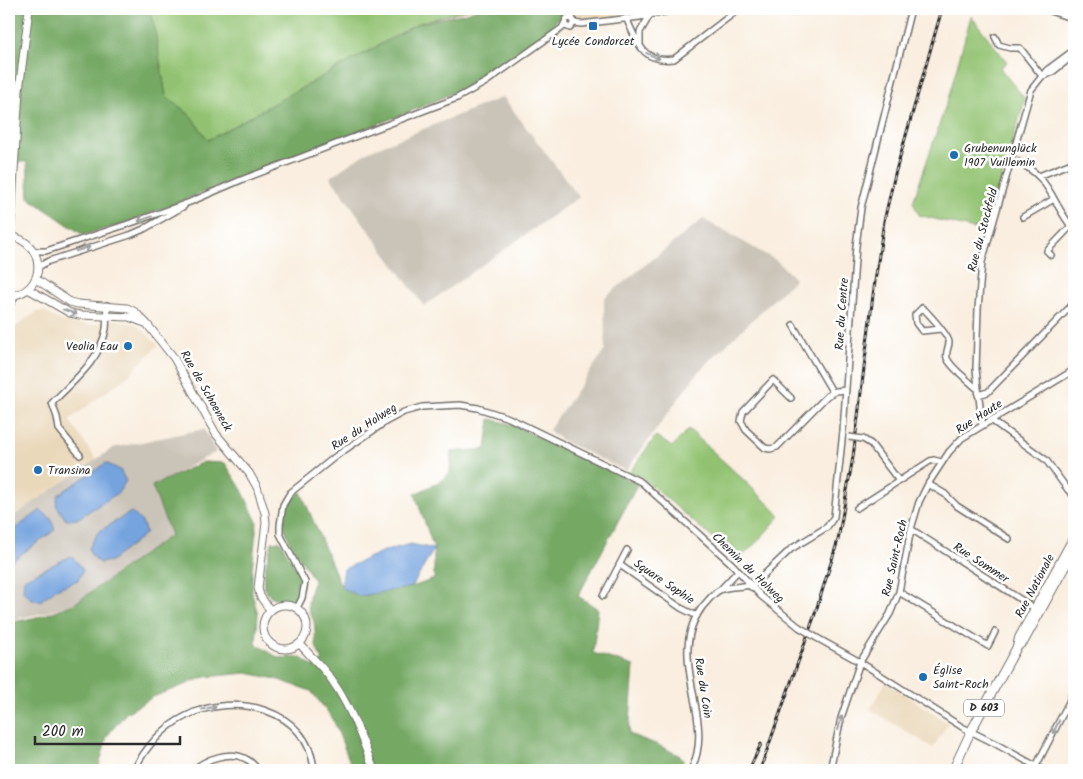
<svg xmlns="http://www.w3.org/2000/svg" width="1083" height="779" font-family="Kalam,sans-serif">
  <rect width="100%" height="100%" fill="#fff"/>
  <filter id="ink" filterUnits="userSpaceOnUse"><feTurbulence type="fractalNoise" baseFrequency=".02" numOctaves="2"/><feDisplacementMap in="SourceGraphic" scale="10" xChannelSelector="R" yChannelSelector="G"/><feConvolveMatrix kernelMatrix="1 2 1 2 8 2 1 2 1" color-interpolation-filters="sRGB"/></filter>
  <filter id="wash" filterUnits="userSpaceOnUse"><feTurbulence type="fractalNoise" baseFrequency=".0096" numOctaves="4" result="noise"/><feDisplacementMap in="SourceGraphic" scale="20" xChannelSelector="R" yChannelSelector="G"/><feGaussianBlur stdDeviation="1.12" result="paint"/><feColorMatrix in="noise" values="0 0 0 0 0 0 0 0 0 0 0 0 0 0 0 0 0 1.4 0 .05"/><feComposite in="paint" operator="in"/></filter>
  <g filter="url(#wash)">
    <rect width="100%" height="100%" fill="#f9eedf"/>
    <path fill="#ead8ba" d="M 574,9 L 635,9 L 635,15 L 583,21 L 576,17 Z
      M 38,311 L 46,312 L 54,318 L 68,323 L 91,325 L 116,320 L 136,324 L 158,345 L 129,375 L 69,420 L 96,459 L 9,519 L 9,344 L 11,330 Z
      M 886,682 L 948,723 L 933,748 L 870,709 Z"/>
    <path fill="#cac3b8" d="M 503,97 L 579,197 L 424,306 L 330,177 L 369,151 Z
      M 703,219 L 777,261 L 795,279 L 698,372 L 626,471 L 561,440 L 549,430 L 605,350 L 604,298 Z
      M 204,429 L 216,452 L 153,486 L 171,535 L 74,604 L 44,613 L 9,620 L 9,519 L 113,448 Z"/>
    <path fill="#92c271" stroke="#5e764e" d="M 151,9 L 468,9 L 419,23 L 208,140 L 191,116 L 166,96 Z
      M 971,16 L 1007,62 L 1000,68 L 1025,99 L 989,222 L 974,229 L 919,215 L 913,202 L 948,99 Z
      M 689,429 C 719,458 751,485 780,516 L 757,542 L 738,560 L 643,478 L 629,473 L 656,436 L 672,447 Z"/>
    <path fill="#75a863" stroke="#506a47" d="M 9,9 L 151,9 L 166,96 L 191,116 L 208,140 L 419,23 L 466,13 L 477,9 L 566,9 L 544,36 L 472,84 L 419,108 L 121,225 L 83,235 L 29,198 L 27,162 L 9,162 Z
      M 490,419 L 511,424 L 638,484 L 578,596 L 598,609 L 593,653 L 634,666 L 629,734 L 658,745 L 680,756 L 688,769 L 688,770 L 353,770 L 333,719 L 311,691 L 276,679 L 247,673 L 205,677 L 153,697 L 126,713 L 107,736 L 98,770 L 9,770 L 9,623 L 42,616 L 74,604 L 171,535 L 152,486 L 203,462 L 225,463 L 242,490 L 257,522 L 252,569 L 252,594 L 258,614 L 256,644 L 279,658 L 290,657 L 301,658 L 314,667 L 323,660 C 312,645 317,638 314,622 C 313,618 310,615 309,611 C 306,602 311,589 314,580 L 291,545 L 283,524 L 289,498 L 301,492 L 341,586 L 360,596 L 412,587 L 434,579 L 434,549 L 415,494 L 441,481 L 450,473 L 451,452 L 486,449 Z
      M 280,541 L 302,579 L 302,587 L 296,599 C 249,605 265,571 272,542 Z"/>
    <path fill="#75a3de" stroke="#506784" d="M 106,463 L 120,470 L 126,481 L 118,493 L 77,519 L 66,520 L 56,505 L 58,495 Z
      M 41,510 L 51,519 L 55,530 L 9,563 L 9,533 Z
      M 131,512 L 142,522 L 146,533 L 111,561 L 99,563 L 91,555 L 89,548 L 98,532 Z
      M 411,544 L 434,549 L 412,587 L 359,596 L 341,587 L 344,569 L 381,552 Z
      M 71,556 L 76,561 L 83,570 L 78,580 L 56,589 L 40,601 L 33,600 L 23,591 L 24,579 Z"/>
  </g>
  <g filter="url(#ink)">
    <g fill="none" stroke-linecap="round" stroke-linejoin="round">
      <defs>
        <path id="minor" d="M 638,9 L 640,17
          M 1053,12 L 1074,19
          M 571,17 L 571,9
          M 626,18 C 638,42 641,63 674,59 L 739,9
          M 574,23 L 581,24 L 640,17 L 678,9
          M 564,25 L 570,28 L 574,23
          M 995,37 L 999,45 L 1010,48 L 1020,48 L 1042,76
          M 640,44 L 640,32 L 650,15
          M 1043,76 L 1051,73 L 1074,55
          M 1012,159 C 1053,177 1049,200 1074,230
          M 1039,176 L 1074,162
          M 1023,217 L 1054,199
          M 34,251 L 46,251 L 134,222 L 190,202 L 241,180 L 457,98 L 486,82 L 562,28 L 567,18 L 573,19 L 574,23
          M 1051,255 L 1047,251 L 1071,226
          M 38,267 L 49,261 L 130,235 L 144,229 L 184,206
          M 793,325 L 833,393
          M 941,329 L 922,331 L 916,323 L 915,315 L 922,308 L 925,310 C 931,317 948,334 949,342 C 949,348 945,352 947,358 C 950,367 968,380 975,387 L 978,389
          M 978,395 L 988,392 L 1074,303
          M 791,398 L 773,380 L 743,412 L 741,421 L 746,430 L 765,448 L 770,449 L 777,447 L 827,396 L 836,391 L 846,390
          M 991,420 L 1046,460 L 1068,490 L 1074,496
          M 982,425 L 976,369 L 978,309 L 982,262 L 1031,90 L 1047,70 L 1074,50
          M 863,439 L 871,444 L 899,481
          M 80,455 L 59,429 L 57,417 L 52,403 C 73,381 100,361 106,329 C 107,321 106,313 107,305
          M 928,484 L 945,494 L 957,506 L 1009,539
          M 857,508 L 930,461 L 934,460 L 941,462
          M 911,529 L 1037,610
          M 620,565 L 681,608 L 697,616
          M 751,587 L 791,549 L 827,527 L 834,517 L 843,431 L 856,246 L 861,208 L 911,9
          M 721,589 L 738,571
          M 899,592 L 988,646 L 995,632
          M 603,596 L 627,550
          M 297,608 L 302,598 L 305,582 L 280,534 L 280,525 L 283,505 L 290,493 L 336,456 L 387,421 L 404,412 L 422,407 L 460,405 L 478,408 L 509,418 L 641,482 L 732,564 L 761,596 L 799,627
          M 817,638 L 860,662 L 962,727 L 994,743 L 1043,770
          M 134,770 C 145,748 163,727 186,716 C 234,692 309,708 314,770
          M 193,770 C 206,759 230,750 246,759 C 251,761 255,766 258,770
          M 691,770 C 718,718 663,658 703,606 C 708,601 713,593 720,590 C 728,586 741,587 750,585
          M 830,770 L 841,718 L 860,662 L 890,614 L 899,592 L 911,529 L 919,502 L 928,484 L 949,452 L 962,438 L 1074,370
          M 1034,770 L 1069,702 L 1074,687"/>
        <path id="secondary" d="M 9,236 C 48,242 47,293 9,296
          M 10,236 L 19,91 L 29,9
          M 36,279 L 70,302 L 78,304 L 127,308 L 135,312 L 147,324 L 174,358 L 216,434 L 249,473 L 257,487 L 265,513 L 266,523 L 258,588 L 260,596 L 270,610
          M 28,289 L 70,313 L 80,315 L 129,317 L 145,323
          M 9,306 L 15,295
          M263 627a22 22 0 1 1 44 0a22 22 0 1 1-44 0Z
          M 300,644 C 310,656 322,666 331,679 C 351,707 362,739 374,770"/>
        <path id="primary" d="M 1017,647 L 1024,641 L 1074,550
          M 953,770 L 971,731 L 1017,647 L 1019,638 L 1074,537"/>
      </defs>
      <use href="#minor" stroke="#736f6a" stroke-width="8"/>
      <use href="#secondary" stroke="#736f6a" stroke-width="9"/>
      <use href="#primary" stroke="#736f6a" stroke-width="10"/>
      <use href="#minor" stroke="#fff" stroke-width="5"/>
      <use href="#secondary" stroke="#fff" stroke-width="7"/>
      <use href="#primary" stroke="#fff" stroke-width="8"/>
      <defs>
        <path id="rail" d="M 749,770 L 761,744
          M 760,770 L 814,617 L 838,540 L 853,457 L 873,295 L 884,221 L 895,174 L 942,9"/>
      </defs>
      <use href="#rail" stroke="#2b2b2b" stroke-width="3"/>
      <use href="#rail" stroke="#fff" stroke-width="1" stroke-dasharray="4" stroke-linecap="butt"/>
      <defs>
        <path id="minor-bridge" d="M 849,437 L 863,439
          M 799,627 L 817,638"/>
      </defs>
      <use href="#minor-bridge" stroke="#736f6a" stroke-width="8" stroke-linecap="butt"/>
      <use href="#minor-bridge" stroke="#fff" stroke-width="5"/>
    </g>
    <defs><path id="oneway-shaft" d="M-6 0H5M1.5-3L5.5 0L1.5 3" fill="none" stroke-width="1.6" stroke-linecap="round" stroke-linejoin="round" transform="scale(1.25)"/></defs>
    <g stroke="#a0a0a0">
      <use href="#oneway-shaft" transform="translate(653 56) rotate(24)"/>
      <use href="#oneway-shaft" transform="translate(145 219) rotate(160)"/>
      <use href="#oneway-shaft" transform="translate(83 249) rotate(-18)"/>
      <use href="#oneway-shaft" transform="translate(70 312) rotate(19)"/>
      <use href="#oneway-shaft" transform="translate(209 708) rotate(-12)"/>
      <use href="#oneway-shaft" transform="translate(840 723) rotate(-75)"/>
      <use href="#oneway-shaft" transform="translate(1056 727) rotate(117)"/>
    </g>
  </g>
  <g fill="#1f6fb2" stroke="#fff" stroke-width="2">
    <rect x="588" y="21" width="10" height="10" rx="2.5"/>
    <circle cx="954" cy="155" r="5"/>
    <circle cx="128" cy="346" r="5"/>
    <circle cx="38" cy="470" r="5"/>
    <circle cx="923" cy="677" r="5"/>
  </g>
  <g text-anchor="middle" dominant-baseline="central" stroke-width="5" stroke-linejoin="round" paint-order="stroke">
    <rect fill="#fff" stroke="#6b6b6b" stroke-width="1" x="964" y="699.5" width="40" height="17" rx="4"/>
    <g font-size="11" font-weight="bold" fill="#2b2b2b">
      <text x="984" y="708">D 603</text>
    </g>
    <g font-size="12" fill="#2b2b2b" stroke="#fff" text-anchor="start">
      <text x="593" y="41" text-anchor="middle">Lycée Condorcet</text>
      <text x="964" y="148">Grubenunglück<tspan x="964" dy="14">1907 Vuillemin</tspan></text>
      <text x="118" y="346" text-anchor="end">Veolia Eau</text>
      <text x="48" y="470">Transina</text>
      <text x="933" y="670">Église<tspan x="933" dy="14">Saint-Roch</tspan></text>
    </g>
    <g font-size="12" fill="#2b2b2b" stroke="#fff">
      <text transform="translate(983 230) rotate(-75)">Rue du Stockfeld</text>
      <text transform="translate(842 314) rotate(-86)">Rue du Centre</text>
      <text transform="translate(206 391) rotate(60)">Rue de Schoeneck</text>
      <text transform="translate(979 417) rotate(-33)">Rue Haute</text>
      <text transform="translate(364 427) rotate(-33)">Rue du Holweg</text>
      <text transform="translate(895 558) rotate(-77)">Rue Saint-Roch</text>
      <text transform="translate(981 563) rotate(33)">Rue Sommer</text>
      <text transform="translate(748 568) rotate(44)">Chemin du Holweg</text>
      <text transform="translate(664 582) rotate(34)">Square Sophie</text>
      <text transform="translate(1035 586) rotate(-62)">Rue Nationale</text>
      <text transform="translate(703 688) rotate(81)">Rue du Coin</text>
    </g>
  </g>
  <rect width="1083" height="779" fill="none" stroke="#fff" stroke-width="30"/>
  <path d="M35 736v8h145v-8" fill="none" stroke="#2b2b2b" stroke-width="2.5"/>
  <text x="42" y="736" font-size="15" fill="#2b2b2b" stroke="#ffffff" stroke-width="4" paint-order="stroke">200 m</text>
</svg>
